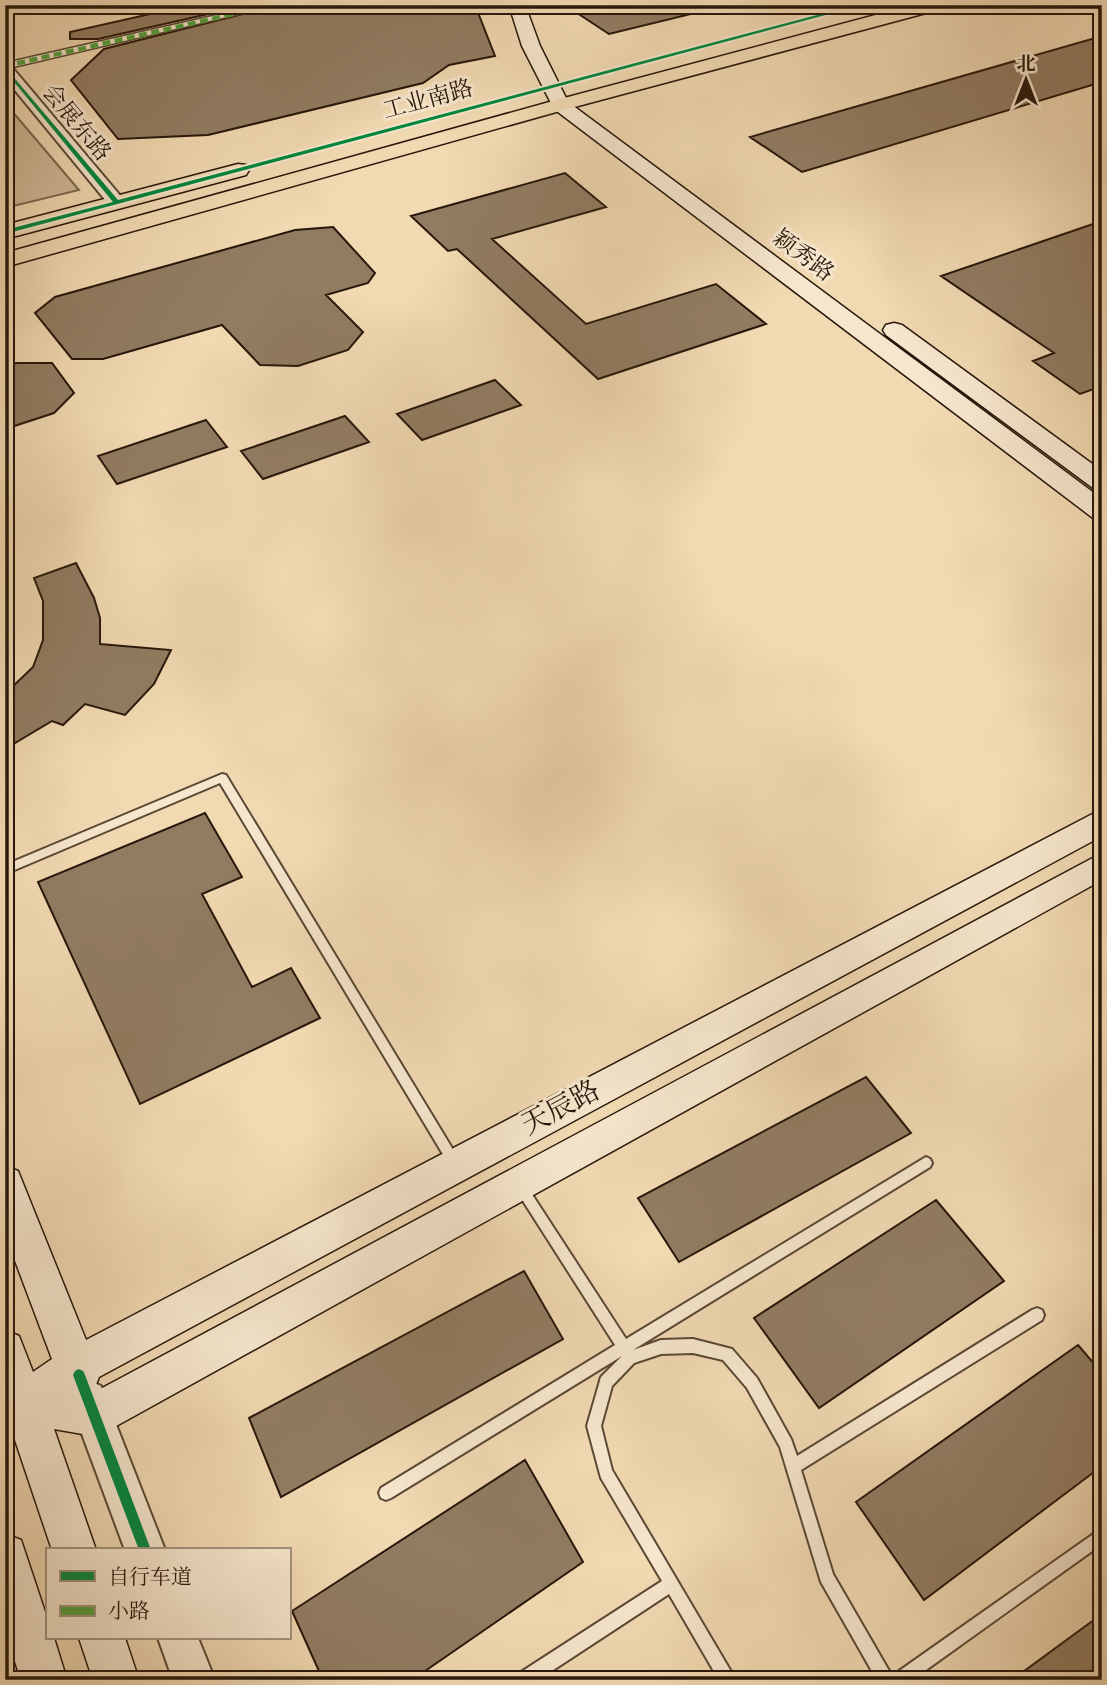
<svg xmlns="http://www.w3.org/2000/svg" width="1107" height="1685" font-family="'IM FELL English','Noto Serif SC',serif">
  <rect width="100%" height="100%" fill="#f1d9b2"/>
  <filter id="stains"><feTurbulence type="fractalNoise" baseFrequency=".00286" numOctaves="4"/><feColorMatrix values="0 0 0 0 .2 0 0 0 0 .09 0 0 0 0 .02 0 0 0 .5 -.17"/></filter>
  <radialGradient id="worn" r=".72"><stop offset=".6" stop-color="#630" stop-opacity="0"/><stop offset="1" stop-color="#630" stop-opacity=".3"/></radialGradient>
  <path fill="#cfb896" stroke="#7c6850" stroke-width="2" d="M 5,103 L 79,190 L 5,208 Z"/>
  <path fill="#917c62" stroke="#28170b" stroke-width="2" d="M 190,5 L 248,5 L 98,39 L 70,39 L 70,32 Z
    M 279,5 L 475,5 L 495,56 L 449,65 L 423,83 L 208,135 L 118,139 L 71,80 L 104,49 Z
    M 598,5 L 698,5 L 699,12 L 609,34 L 574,11 Z
    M 1102,36 L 1102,82 L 802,172 L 750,137 Z
    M 565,173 L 606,207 L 492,239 L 586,324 L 716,284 L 766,324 L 598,379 L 457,249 L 448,251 L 411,216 Z
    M 1102,221 L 1102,386 L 1080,394 L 1033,361 L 1054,353 L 941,276 Z
    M 333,227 L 375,273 L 368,283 L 326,295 L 363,332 L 348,350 L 298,366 L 260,365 L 222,325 L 103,359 L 72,359 L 35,313 L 55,297 L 295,230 Z
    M 16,363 L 52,363 L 74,393 L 54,413 L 5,429 L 5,367 Z
    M 495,380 L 521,405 L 422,440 L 397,414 Z
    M 345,416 L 369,442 L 263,479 L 241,451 Z
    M 206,420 L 227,447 L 117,484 L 98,456 Z
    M 76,563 L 94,598 L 100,618 L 100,644 L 171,650 L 154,684 L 125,715 L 85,704 L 63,725 L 52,721 L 5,749 L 5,694 L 33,667 L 43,640 L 43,601 L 34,578 Z
    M 205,813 L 242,877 L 202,894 L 252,987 L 291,968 L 320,1018 L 140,1104 L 38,882 Z
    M 866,1077 L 911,1133 L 679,1262 L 638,1198 Z
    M 936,1200 L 1004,1281 L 819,1408 L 754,1318 Z
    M 524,1271 L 563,1339 L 281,1497 L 249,1418 Z
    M 1078,1345 L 1102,1373 L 1102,1466 L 924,1600 L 856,1502 Z
    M 525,1460 L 583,1562 L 412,1680 L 323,1680 L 292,1611 Z
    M 1102,1614 L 1102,1680 L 1012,1680 Z"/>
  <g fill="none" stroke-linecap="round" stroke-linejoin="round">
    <defs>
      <path id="service" d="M 222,774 L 226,775 L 458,1158 L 460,1162 L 458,1166 L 454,1168 L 450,1166 L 220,783 L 5,874 L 5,865 Z
        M 926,1157 L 930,1159 L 932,1163 L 930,1167 L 633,1350 L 661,1340 L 693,1339 L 732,1349 L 757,1378 L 791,1439 L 797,1456 L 1032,1310 L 1037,1308 L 1042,1310 L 1044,1315 L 1042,1320 L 801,1470 L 833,1574 L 892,1676 L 1102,1528 L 1102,1544 L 912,1680 L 877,1680 L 821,1582 L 780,1447 L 747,1388 L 723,1360 L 693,1353 L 661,1354 L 634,1363 L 612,1386 L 601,1426 L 612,1470 L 736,1680 L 719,1680 L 669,1594 L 538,1680 L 516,1680 L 518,1674 L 662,1581 L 601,1478 L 587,1426 L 601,1377 L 622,1356 L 391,1498 L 386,1500 L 381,1498 L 379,1493 L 381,1488 L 615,1345 L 516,1190 L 514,1186 L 516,1182 L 520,1180 L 524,1182 L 626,1339 Z"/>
      <path id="pedestrian" d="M 261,5 L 277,5 L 5,69 L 5,63 Z"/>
      <path id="tertiary" d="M 5,63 L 10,65 L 123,199 L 126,203 L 123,207 L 111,207 L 5,78 Z
        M 88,1380 L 101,1386 L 165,1550 L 125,1550 L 69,1399 L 75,1386 Z
        M 158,1638 L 198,1638 L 215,1680 L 173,1680 Z"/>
      <path id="secondary" d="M 509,5 L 525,5 L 540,46 L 568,102 L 1102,499 L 1102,520 L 1093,518 L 554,109 L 522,46 Z
        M 894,323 L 902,325 L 1102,471 L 1102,491 L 1093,488 L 886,335 L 883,330 L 886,325 Z
        M 1102,809 L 1102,836 L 99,1377 L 94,1390 L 86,1393 L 91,1394 L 1102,853 L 1102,880 L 109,1430 L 94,1436 L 54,1429 L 96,1550 L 52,1550 L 13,1434 L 5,1437 L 5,1330 L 19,1336 L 33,1372 L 52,1359 L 5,1234 L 5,1166 L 18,1171 L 86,1340 Z
        M 5,1534 L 21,1540 L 47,1618 L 47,1638 L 54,1638 L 67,1680 L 21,1680 L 5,1630 Z
        M 79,1638 L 125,1638 L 139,1680 L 93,1680 Z"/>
      <path id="primary" d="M 913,5 L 944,5 L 941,9 L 567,109 L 5,267 L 5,253 L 553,101 Z
        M 238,164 L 246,165 L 249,170 L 246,175 L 5,239 L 5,225 Z"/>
    </defs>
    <use href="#service" stroke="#5a4835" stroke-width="4"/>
    <use href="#pedestrian" stroke="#5a4835" stroke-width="3"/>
    <use href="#tertiary" stroke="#5a4835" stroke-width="4"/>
    <use href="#secondary" stroke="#28170b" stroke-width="3"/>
    <use href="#primary" stroke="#28170b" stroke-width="3"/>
    <use href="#service" fill="#f6e6cd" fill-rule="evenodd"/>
    <use href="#pedestrian" fill="#f6e6cd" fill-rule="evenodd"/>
    <use href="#tertiary" fill="#f6e6cd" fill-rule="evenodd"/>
    <use href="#secondary" fill="#f6e6cd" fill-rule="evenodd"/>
    <use href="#primary" fill="#f1d9b2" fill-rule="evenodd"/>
    <path stroke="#51a13e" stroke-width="4.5" stroke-dasharray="8 4.5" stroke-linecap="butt" d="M 5,66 L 273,5"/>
    <defs>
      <path id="cycleway" d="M 855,5 L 863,5 L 5,234 L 5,230 L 113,202 L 5,71 L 5,67 L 118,200 Z
        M 79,1369 L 83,1371 L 85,1375 L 151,1550 L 139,1550 L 73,1375 L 75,1371 Z"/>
    </defs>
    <use href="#cycleway" stroke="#f6e6cd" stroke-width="4"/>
    <use href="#cycleway" fill="#00873e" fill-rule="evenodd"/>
  </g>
  <g text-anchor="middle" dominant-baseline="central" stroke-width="6" stroke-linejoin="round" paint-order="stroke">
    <g font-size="23" fill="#28170b" stroke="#f6e6cd">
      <text transform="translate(428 100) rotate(-15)">工业南路</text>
      <text transform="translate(76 123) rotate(50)">会展东路</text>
      <text transform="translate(803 256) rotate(37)">颖秀路</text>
    </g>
    <g font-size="28" fill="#28170b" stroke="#f6e6cd">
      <text transform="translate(561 1109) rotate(-28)">天辰路</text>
    </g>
  </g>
  <rect width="1107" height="1685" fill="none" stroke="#f1d9b2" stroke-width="28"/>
  <rect x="7" y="7" width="1093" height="1671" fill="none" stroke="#28170b" stroke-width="3.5"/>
  <rect x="14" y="14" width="1079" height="1657" fill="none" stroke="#28170b" stroke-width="2"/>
  <rect x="46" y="1548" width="245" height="91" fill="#f6e6cd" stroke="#a4937f" stroke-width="2"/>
  <rect x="60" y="1571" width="35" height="10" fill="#00873e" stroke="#a4937f" stroke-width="2"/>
  <text x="108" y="1584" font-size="21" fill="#28170b">自行车道</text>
  <rect x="60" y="1606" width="35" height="10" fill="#51a13e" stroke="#a4937f" stroke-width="2"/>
  <text x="108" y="1618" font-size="21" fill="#28170b">小路</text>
  <g transform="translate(1026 80)" stroke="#f6e6cd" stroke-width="5" paint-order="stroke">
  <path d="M0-5L12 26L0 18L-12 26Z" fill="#28170b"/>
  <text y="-10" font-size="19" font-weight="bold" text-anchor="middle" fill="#28170b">北</text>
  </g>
  <rect width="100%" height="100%" filter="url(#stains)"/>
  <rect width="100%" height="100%" fill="url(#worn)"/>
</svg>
